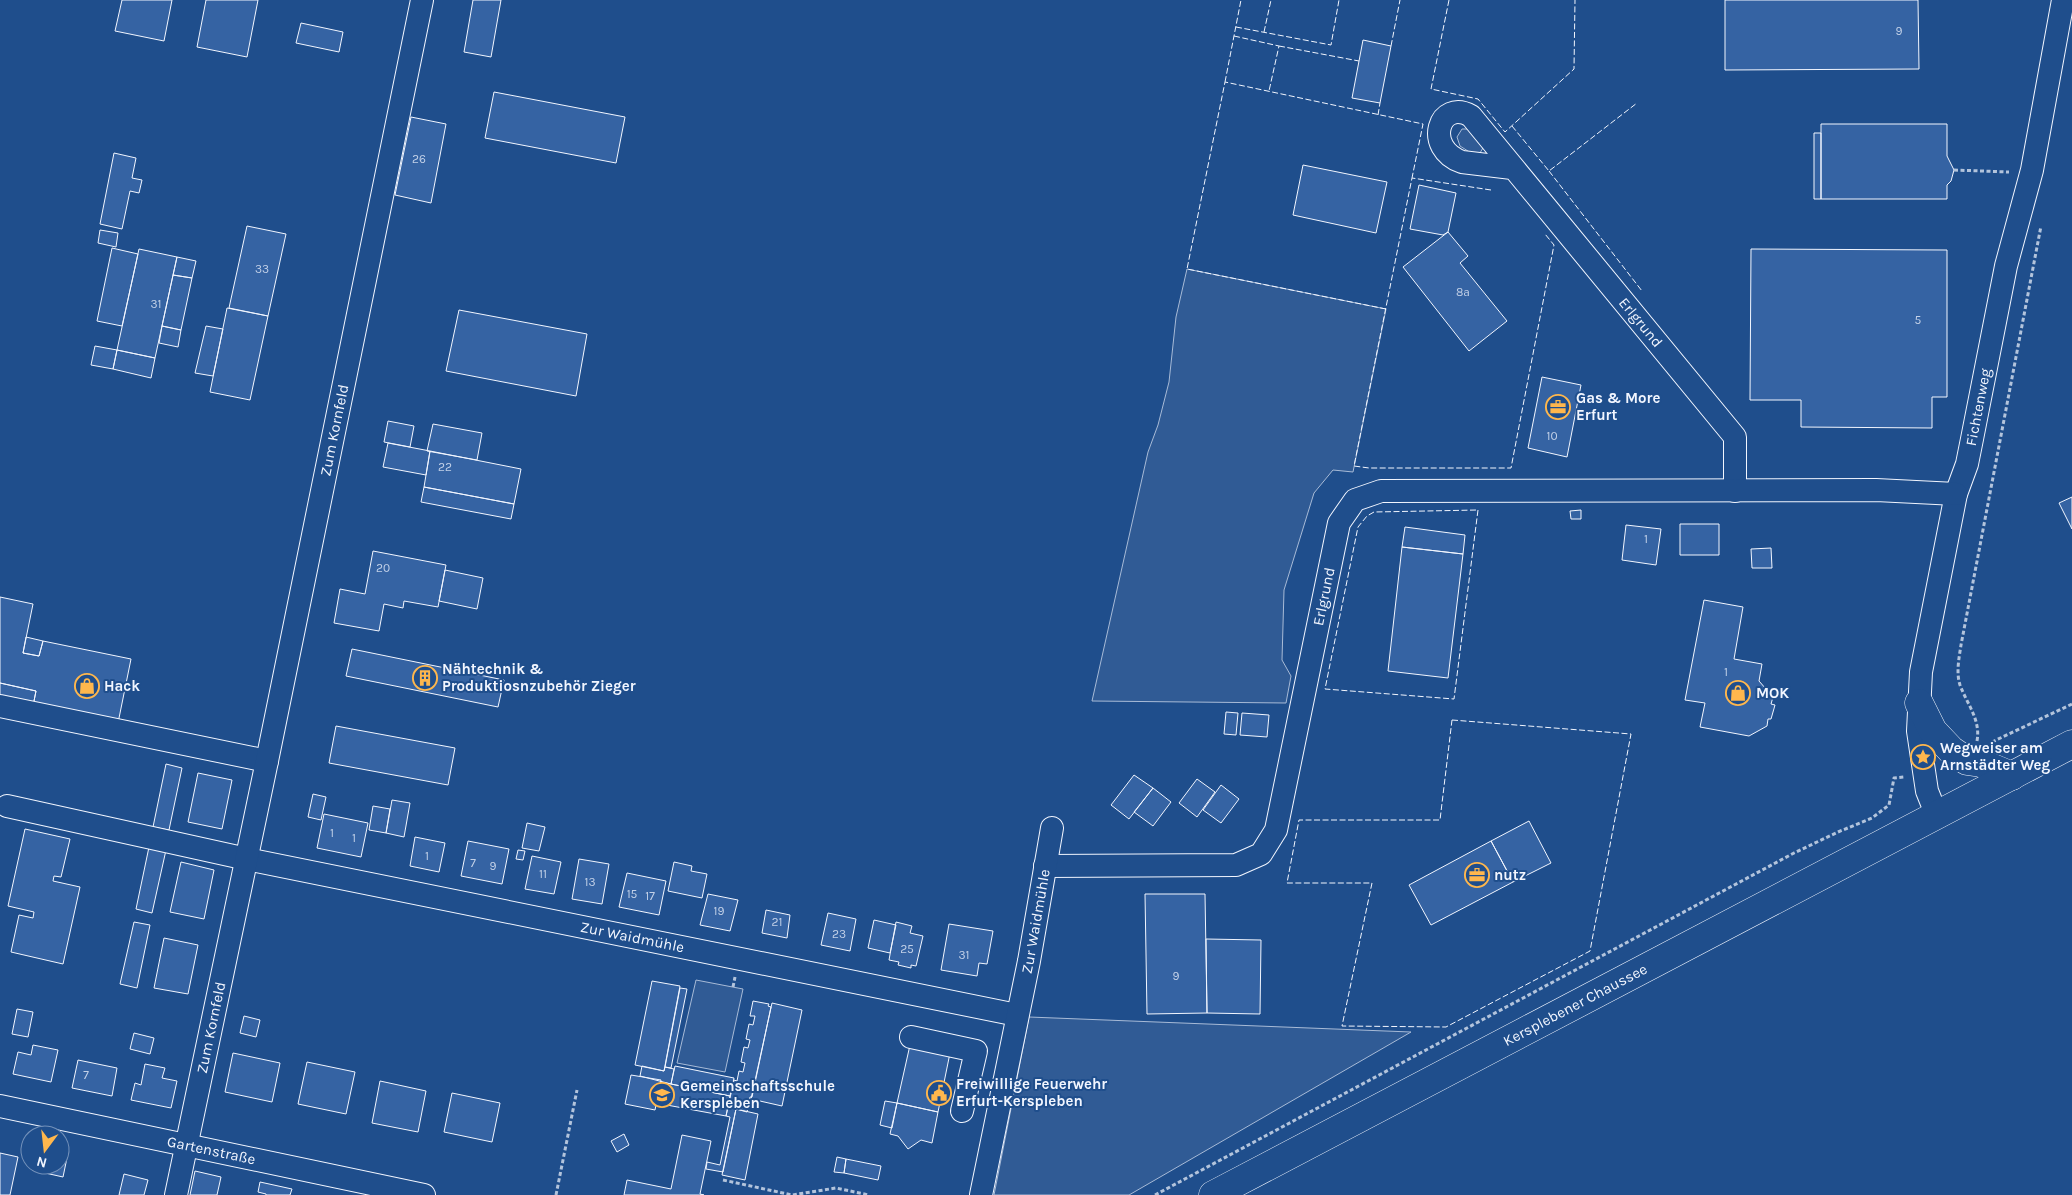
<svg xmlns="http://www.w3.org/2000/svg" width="2072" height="1195" font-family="Karla,sans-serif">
  <rect width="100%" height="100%" fill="#1f4e8c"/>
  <path fill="#305b95" stroke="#a8bbd7" d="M 1462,129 L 1470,129 L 1484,146 L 1480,153 L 1471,153 L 1460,146 L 1457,137 Z
    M 1187,269 L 1386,309 L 1353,472 L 1333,470 L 1314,493 L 1284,590 L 1282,660 L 1291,676 L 1286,703 L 1092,701 L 1148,452 L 1158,425 L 1169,382 L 1176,317 Z
    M 696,980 L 743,989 L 725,1072 L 677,1063 Z
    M 1029,1017 L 1411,1032 L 1129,1195 L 994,1195 Z"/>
  <path fill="#3563a3" stroke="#f2f6ff" d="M 122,0 L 172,0 L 164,41 L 115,31 Z
    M 206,0 L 258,0 L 247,57 L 197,47 Z
    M 473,0 L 501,0 L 491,57 L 464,52 Z
    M 1725,0 L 1918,0 L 1919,69 L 1725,70 Z
    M 301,23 L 343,32 L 339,52 L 296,43 Z
    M 1363,40 L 1391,46 L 1380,103 L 1352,98 Z
    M 494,92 L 625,117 L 616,163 L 485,138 Z
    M 411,117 L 446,124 L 431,203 L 395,195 Z
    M 1821,124 L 1947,124 L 1947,156 L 1954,170 L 1951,181 L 1947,185 L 1947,199 L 1821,199 Z
    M 1814,133 L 1821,133 L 1821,199 L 1814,199 Z
    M 114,153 L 136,158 L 132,178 L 142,180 L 139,193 L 130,191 L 122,229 L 100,224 Z
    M 1303,165 L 1387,182 L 1376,233 L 1293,215 Z
    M 1419,185 L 1456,193 L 1448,232 L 1443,235 L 1410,229 Z
    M 247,226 L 286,234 L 268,316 L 229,308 Z
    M 100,230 L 118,233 L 116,247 L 98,243 Z
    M 1448,232 L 1468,256 L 1460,263 L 1507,321 L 1469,351 L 1403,267 Z
    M 112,248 L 138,254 L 122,326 L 97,321 Z
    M 139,249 L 177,257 L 155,358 L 117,350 Z
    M 1751,249 L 1947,250 L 1947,397 L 1932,397 L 1932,428 L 1801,427 L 1801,400 L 1750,400 Z
    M 177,257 L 196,261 L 192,278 L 173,275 Z
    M 173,275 L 192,278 L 181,330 L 162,326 Z
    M 227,308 L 268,316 L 250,400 L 210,392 Z
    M 459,310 L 587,334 L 576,396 L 446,371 Z
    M 162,326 L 181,330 L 178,347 L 159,343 Z
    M 206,326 L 223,329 L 213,376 L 195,373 Z
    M 95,346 L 117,350 L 113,369 L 91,365 Z
    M 117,350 L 155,358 L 151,378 L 113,369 Z
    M 1542,377 L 1581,385 L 1567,457 L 1528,448 Z
    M 388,421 L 414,426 L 410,447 L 384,442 Z
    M 433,424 L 482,433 L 477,460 L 427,451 Z
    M 388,443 L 430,451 L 426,475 L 383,467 Z
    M 430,451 L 521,469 L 514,504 L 424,487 Z
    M 424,487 L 514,504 L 511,519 L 421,502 Z
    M 2072,497 L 2072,529 L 2059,503 Z
    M 1581,510 L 1581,519 L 1571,519 L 1570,511 Z
    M 1680,524 L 1719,524 L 1719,555 L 1680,555 Z
    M 1626,525 L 1661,529 L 1656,565 L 1622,560 Z
    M 1405,527 L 1465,535 L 1463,554 L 1402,547 Z
    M 1402,547 L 1463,554 L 1448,678 L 1388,671 Z
    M 1771,548 L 1772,568 L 1752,568 L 1751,549 Z
    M 373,551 L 446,565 L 438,607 L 404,601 L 403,608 L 384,604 L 379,631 L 334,623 L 340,589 L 365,594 Z
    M 445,570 L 483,578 L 477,609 L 439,601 Z
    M 0,597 L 33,604 L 23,653 L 39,656 L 43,641 L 131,659 L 118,723 L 33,706 L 36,691 L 0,683 Z
    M 1704,600 L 1743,607 L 1734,659 L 1762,664 L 1759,681 L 1773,697 L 1771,704 L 1775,705 L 1771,719 L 1768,719 L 1767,726 L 1749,736 L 1700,727 L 1705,703 L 1685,700 Z
    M 26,637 L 43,641 L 39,656 L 23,653 Z
    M 352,649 L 504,680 L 498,707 L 346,676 Z
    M 0,683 L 36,691 L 33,706 L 0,700 Z
    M 1226,712 L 1238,713 L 1236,735 L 1224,734 Z
    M 1242,713 L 1269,715 L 1267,737 L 1240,735 Z
    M 336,726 L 455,748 L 448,785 L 329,763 Z
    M 166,764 L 182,768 L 169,830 L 153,827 Z
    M 198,773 L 232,780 L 222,829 L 188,822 Z
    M 1134,775 L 1153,788 L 1129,819 L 1111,805 Z
    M 1197,779 L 1215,792 L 1197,817 L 1179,803 Z
    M 1221,785 L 1239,799 L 1221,823 L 1203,810 Z
    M 1153,788 L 1171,802 L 1153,826 L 1134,812 Z
    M 313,794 L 326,797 L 321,820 L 308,817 Z
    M 392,800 L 410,803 L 404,837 L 386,833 Z
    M 373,806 L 390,809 L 386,833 L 369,830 Z
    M 324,814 L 368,823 L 361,857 L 317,848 Z
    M 1529,821 L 1551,863 L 1513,882 L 1491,841 Z
    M 527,823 L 545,827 L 539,851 L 522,848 Z
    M 25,829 L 70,839 L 61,877 L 54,876 L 53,881 L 80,887 L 63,964 L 11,952 L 19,915 L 33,918 L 34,912 L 8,906 Z
    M 415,837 L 445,843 L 439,872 L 410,866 Z
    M 468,841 L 509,849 L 502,884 L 461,876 Z
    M 1491,841 L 1513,882 L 1431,925 L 1409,885 Z
    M 149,847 L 166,850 L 152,913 L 136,909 Z
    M 518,850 L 525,851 L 523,860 L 516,859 Z
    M 532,856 L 561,862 L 554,894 L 525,889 Z
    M 579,859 L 609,864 L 602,904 L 572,899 Z
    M 181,862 L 214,870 L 204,919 L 170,912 Z
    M 674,862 L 692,866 L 691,871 L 707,874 L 702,898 L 668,891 Z
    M 627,873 L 666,881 L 659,915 L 619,907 Z
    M 708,894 L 738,900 L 730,931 L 700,925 Z
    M 1145,894 L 1205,894 L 1207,1013 L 1147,1014 Z
    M 766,910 L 790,915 L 787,938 L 762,933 Z
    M 828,913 L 856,919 L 850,951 L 821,945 Z
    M 874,920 L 896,925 L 890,953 L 868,948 Z
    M 134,922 L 150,925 L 137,988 L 120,984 Z
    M 896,922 L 912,926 L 910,933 L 923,936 L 916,966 L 911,965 L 911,968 L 898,965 L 899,962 L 889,960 Z
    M 949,924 L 993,931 L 987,964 L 979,963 L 977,976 L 941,970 Z
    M 164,938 L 198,945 L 188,994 L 154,988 Z
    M 1206,939 L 1261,940 L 1260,1014 L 1207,1013 Z
    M 652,981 L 680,986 L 664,1071 L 635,1065 Z
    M 680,988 L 687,989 L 671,1068 L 665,1067 Z
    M 753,1001 L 769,1004 L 768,1006 L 771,1007 L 752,1097 L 750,1097 L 747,1112 L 736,1109 L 723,1172 L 706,1169 L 707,1162 L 720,1165 L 730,1117 L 726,1116 L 734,1080 L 737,1081 L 739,1071 L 743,1072 L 745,1063 L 741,1062 L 744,1047 L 748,1048 L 750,1040 L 746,1039 L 749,1024 L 753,1025 L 755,1016 L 750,1016 Z
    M 772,1003 L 802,1010 L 782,1106 L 751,1099 Z
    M 17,1009 L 33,1012 L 28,1037 L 12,1034 Z
    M 244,1016 L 260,1020 L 256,1037 L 240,1033 Z
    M 134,1033 L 154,1038 L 150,1054 L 130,1049 Z
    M 33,1045 L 58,1050 L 51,1082 L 13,1074 L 18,1052 L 31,1055 Z
    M 910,1045 L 950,1053 L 938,1112 L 897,1103 Z
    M 233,1053 L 280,1063 L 272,1102 L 225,1092 Z
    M 78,1060 L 117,1068 L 112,1096 L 72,1088 Z
    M 307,1062 L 355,1072 L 346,1114 L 298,1104 Z
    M 145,1064 L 165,1068 L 162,1078 L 177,1081 L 171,1108 L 131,1100 L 135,1083 L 141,1085 Z
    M 642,1066 L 664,1071 L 665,1067 L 674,1069 L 671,1084 L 640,1076 Z
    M 675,1066 L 734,1078 L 730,1096 L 671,1084 Z
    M 631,1075 L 661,1080 L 655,1110 L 625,1104 Z
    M 380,1081 L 426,1091 L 418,1132 L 372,1123 Z
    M 661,1082 L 730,1096 L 726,1116 L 656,1103 Z
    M 452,1093 L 500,1103 L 492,1142 L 444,1132 Z
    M 885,1101 L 897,1103 L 892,1128 L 880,1125 Z
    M 897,1103 L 938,1112 L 932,1143 L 921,1140 L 908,1149 L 898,1136 L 890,1134 Z
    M 736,1109 L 758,1114 L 745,1180 L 722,1175 Z
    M 624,1134 L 629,1145 L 617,1152 L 611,1141 Z
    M 682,1135 L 711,1141 L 700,1194 L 704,1195 L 624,1195 L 627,1180 L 671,1189 Z
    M 60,1151 L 68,1153 L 63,1177 L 32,1170 L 33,1165 L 60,1165 Z
    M 0,1153 L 18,1157 L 10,1195 L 0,1195 Z
    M 837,1157 L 846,1159 L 844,1173 L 834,1172 Z
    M 846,1159 L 881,1166 L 878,1180 L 844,1173 Z
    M 195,1171 L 221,1177 L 217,1195 L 190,1195 Z
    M 124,1174 L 148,1180 L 144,1195 L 119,1195 Z
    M 260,1182 L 292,1189 L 290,1195 L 266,1195 L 266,1194 L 258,1192 Z"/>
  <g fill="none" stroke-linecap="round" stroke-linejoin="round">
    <defs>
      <g id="minor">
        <path id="s1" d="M 1512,168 L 1462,162 C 1423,148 1439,98 1471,116 L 1735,437 L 1735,491"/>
        <path d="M 0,706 L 267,761"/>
        <path id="s2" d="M 7,806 L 247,859 L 1017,1015"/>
        <path id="s3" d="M 1937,816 L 1927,791 L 1918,731 L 1921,672 L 1956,494 L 1967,464 L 1972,439 L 2006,266 L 2032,170 L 2063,0"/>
        <path id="s4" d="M 1045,866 L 1236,865 L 1261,854 L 1276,830 L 1339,523 L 1355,500 L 1381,491 L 1876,490 L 1956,494"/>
        <path d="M 911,1037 L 976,1051 L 962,1111"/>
        <path id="s5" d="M 0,1106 L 424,1195"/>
        <path id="s6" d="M 176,1195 L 267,761 L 422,0"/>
        <path id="s7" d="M 981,1195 L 1029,961 L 1052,828"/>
      </g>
      <g id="major">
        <path d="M 1919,703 L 1933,731 L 1951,750 L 1967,761 L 1981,763 L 2012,776"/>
        <path id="s8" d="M 1213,1195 L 2072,744"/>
      </g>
    </defs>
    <use href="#minor" stroke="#f2f6ff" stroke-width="24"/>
    <use href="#major" stroke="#f2f6ff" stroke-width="29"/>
    <path stroke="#b3c4dc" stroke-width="3" stroke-dasharray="4 2.5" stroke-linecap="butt" d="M 1954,170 L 2009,172
      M 1977,741 C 1981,720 1967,704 1960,685 C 1956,673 1959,658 1961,645 L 2041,226
      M 1992,742 L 2072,704
      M 733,987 L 735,977
      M 723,1180 L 792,1195 L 836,1188 L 869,1195
      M 556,1195 L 577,1090
      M 1155,1195 L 1794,853 L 1838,832 L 1872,818 L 1889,805 L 1894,778 L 1904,777"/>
    <use href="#minor" stroke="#1f4e8c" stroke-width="22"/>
    <use href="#major" stroke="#1f4e8c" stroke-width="28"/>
    <path stroke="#f2f6ff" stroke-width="1" stroke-dasharray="6 2.5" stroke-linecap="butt" d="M 1449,0 L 1431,89 L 1478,99 L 1505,132 L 1574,69 L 1575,0
      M 1236,27 L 1331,45 L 1339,0
      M 1264,32 L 1271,0
      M 1234,36 L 1279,46 L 1269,91
      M 1279,46 L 1359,61
      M 1391,46 L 1400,0
      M 1225,82 L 1241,0
      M 1378,115 L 1380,103
      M 1512,126 L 1549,171 L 1637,103
      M 1549,171 L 1642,291
      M 1491,190 L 1412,178 L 1354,466 L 1369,468 L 1511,468 L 1554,245 L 1545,234
      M 1386,309 L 1187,269 L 1225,82 L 1423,124 L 1412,178
      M 1478,510 L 1454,699 L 1325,689 L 1358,527 L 1367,516 L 1374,512 Z
      M 1452,720 L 1631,734 L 1590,951 L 1446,1027 L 1342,1026 L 1372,883 L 1287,883 L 1299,820 L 1440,820 Z"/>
  </g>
  <defs>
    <symbol id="office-ring" viewBox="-11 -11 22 22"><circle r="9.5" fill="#1f4e8c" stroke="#ffb74d" stroke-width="1.5"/><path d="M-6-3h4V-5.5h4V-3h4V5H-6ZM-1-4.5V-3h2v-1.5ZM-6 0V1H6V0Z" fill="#ffb74d"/></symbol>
    <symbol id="building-ring" viewBox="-11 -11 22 22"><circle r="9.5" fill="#1f4e8c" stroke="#ffb74d" stroke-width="1.5"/><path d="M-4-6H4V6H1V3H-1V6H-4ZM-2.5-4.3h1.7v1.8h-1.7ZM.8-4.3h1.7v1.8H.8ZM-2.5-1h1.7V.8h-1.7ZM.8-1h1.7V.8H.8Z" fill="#ffb74d"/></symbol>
    <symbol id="shop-ring" viewBox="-11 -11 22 22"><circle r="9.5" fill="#1f4e8c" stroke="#ffb74d" stroke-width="1.5"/><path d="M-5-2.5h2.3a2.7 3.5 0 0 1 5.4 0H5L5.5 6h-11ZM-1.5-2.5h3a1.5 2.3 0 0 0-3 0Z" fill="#ffb74d"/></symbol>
    <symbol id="sight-ring" viewBox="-11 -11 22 22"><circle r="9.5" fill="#1f4e8c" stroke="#ffb74d" stroke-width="1.5"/><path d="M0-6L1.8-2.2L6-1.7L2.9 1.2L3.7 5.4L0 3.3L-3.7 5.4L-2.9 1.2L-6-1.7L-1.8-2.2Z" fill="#ffb74d"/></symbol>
    <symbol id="civic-ring" viewBox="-11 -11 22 22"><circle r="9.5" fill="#1f4e8c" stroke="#ffb74d" stroke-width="1.5"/><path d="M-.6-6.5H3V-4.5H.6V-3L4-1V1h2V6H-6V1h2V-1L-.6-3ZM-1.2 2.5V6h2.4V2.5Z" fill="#ffb74d"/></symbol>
    <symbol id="school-ring" viewBox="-11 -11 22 22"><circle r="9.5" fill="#1f4e8c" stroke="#ffb74d" stroke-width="1.5"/><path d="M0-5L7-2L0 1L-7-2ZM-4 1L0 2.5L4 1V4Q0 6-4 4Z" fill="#ffb74d"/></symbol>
  </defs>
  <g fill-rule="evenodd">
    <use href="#office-ring" x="1544" y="393" width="28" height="28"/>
    <use href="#building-ring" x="411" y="664" width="28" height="28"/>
    <use href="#shop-ring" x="73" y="672" width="28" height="28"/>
    <use href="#shop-ring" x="1724" y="679" width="28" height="28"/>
    <use href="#sight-ring" x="1909" y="743" width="28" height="28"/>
    <use href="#office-ring" x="1463" y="861" width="28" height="28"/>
    <use href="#civic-ring" x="925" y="1079" width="28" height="28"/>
    <use href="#school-ring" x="648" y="1081" width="28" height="28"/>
  </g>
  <g text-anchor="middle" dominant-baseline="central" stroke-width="4" stroke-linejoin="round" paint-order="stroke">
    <g font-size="12" fill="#c3d1e8">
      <text x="1899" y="31">9</text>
      <text x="419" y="159">26</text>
      <text x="262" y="269">33</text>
      <text x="1463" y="292">8a</text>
      <text x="156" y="304">31</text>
      <text x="1918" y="320">5</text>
      <text x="1552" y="436">10</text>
      <text x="445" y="467">22</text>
      <text x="1646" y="539">1</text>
      <text x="383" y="568">20</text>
      <text x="1726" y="672">1</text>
      <text x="332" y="833">1</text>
      <text x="354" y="838">1</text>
      <text x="427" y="856">1</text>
      <text x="473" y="863">7</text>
      <text x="493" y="866">9</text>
      <text x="543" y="874">11</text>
      <text x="590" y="882">13</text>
      <text x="632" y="894">15</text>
      <text x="650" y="896">17</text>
      <text x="719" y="911">19</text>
      <text x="777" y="922">21</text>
      <text x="839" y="934">23</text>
      <text x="907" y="949">25</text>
      <text x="964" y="955">31</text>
      <text x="1176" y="976">9</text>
      <text x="86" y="1075">7</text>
    </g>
    <g font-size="15" fill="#f2f6ff" stroke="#1f4e8c">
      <text stroke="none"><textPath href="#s1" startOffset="402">Erlgrund</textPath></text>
      <text stroke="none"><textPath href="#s3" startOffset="418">Fichtenweg</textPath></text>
      <text stroke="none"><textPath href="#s6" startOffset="781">Zum Kornfeld</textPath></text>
      <text stroke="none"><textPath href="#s4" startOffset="485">Erlgrund</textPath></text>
      <text stroke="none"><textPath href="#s7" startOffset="279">Zur Waidmühle</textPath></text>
      <text stroke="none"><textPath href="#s2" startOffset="639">Zur Waidmühle</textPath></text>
      <text stroke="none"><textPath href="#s8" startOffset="409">Kersplebener Chaussee</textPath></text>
      <text stroke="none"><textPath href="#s6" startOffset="171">Zum Kornfeld</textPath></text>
      <text stroke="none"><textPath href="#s5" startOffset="216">Gartenstraße</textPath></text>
    </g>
    <g font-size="15" font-weight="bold" fill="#f2f6ff" stroke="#1f4e8c" text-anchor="start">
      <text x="1576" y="398">Gas &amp; More<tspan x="1576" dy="17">Erfurt</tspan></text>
      <text x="442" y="669">Nähtechnik &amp;<tspan x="442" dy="17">Produktiosnzubehör Zieger</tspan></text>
      <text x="104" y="686">Hack</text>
      <text x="1756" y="693">MOK</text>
      <text x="1940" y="748">Wegweiser am<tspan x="1940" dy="17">Arnstädter Weg</tspan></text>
      <text x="1494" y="875">nutz</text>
      <text x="956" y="1084">Freiwillige Feuerwehr<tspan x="956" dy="17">Erfurt-Kerspleben</tspan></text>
      <text x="680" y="1086">Gemeinschaftsschule<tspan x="680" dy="17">Kerspleben</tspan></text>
    </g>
  </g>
  <g transform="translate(45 1150) rotate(195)"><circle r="24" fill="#1f4e8c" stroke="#7391ba"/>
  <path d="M0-4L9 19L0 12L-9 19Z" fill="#ffb74d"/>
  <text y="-8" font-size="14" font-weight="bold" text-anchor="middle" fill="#f2f6ff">N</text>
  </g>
</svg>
